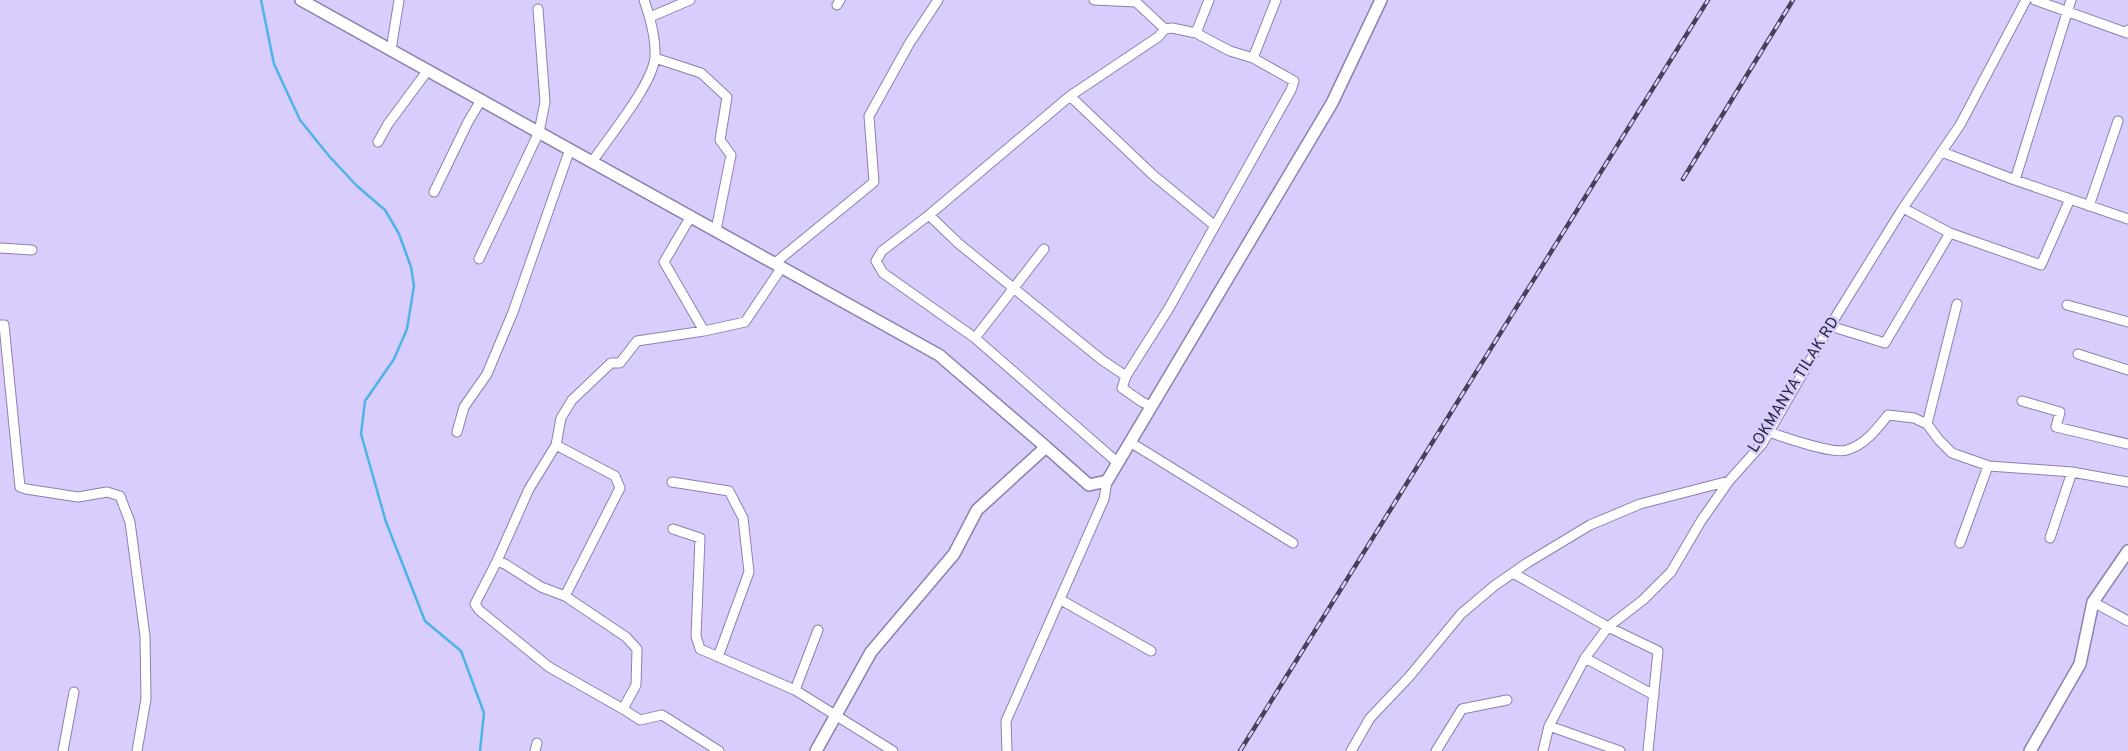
<svg xmlns="http://www.w3.org/2000/svg" width="2128" height="751" font-family="Overpass,sans-serif">
  <rect width="100%" height="100%" fill="#d8cdfd"/>
  <g fill="none" stroke-linecap="round" stroke-linejoin="round">
    <path stroke="#4eb3e9" stroke-width="2.5" d="M 261,0 L 274,64 L 300,120 L 329,156 L 357,186 L 385,210 L 399,234 L 411,267 L 414,286 L 407,329 L 394,359 L 365,401 L 361,434 L 386,522 L 425,621 L 461,651 L 484,713 L 480,751"/>
    <defs>
      <path id="street" d="M 1094,0 L 1136,2 L 1165,29
        M 2035,0 L 2127,33 L 2128,30
        M 837,5 L 840,0
        M 650,17 L 690,0
        M 1196,33 L 1209,0
        M 391,50 L 399,0
        M 655,58 L 701,73 L 727,97 L 720,140 L 731,155 L 716,230
        M 1253,58 L 1276,0
        M 1070,96 L 1153,175 L 1214,225
        M 378,142 L 388,124 L 428,70
        M 1942,152 L 2015,180 L 2128,219
        M 592,162 C 608,138 653,84 655,57 C 656,38 650,17 644,0
        M 2015,180 L 2071,0
        M 434,192 L 468,122 L 481,100
        M 2089,206 L 2118,121
        M 1903,208 L 1950,233 L 2041,265 L 2070,199
        M 929,215 L 958,243 L 1102,360 L 1126,376
        M 691,216 L 664,262 L 704,331
        M 0,248 L 32,250
        M 479,259 L 539,132 L 545,102 L 538,9
        M 775,263 L 874,182 L 869,116 L 909,44 L 938,0
        M 2067,305 L 2128,322
        M 0,325 L 4,325 L 20,487 L 26,489 L 78,497 L 107,492 L 120,496 L 130,522 L 145,636 L 146,699 L 137,751
        M 1830,326 L 1885,343 L 1950,233
        M 975,338 L 1044,249
        M 2078,354 L 2128,370
        M 2022,401 L 2060,412 L 2056,427 L 2128,444
        M 1927,424 L 1957,304
        M 457,432 L 464,407 L 487,374 L 513,312 L 570,149
        M 1768,432 C 1785,437 1832,455 1847,450 C 1865,445 1877,429 1888,415 L 1914,418 L 1927,424 L 1939,440 L 1952,453 L 1989,466 L 2072,472 L 2128,482
        M 1130,442 L 1293,543
        M 556,445 L 615,476 L 620,488 L 565,596
        M 1118,463 L 975,338 L 883,273 L 876,261 L 882,251 L 929,215 L 1070,96 L 1158,37 L 1165,29 L 1172,28 L 1196,33 L 1230,51 L 1253,58 L 1294,81 L 1291,90 L 1169,308 L 1126,376 L 1122,388 L 1142,402 L 1151,406
        M 672,482 L 729,491 L 743,518 L 749,572 L 718,657
        M 673,529 L 700,538 L 696,636 L 700,649 L 795,690 L 893,751
        M 2050,538 L 2072,472
        M 1960,543 L 1988,466
        M 497,561 L 505,564 L 541,587 L 565,596 L 626,637 L 637,649 L 636,685 L 623,709
        M 1513,573 L 1608,627 L 1658,651 L 1648,751
        M 1061,600 L 1151,651
        M 2093,602 L 2128,621
        M 1585,658 L 1654,695
        M 795,690 L 818,630
        M 1549,726 L 1620,751
        M 63,751 L 74,692
        M 535,751 L 537,743
        M 719,751 L 662,715 L 640,720 L 623,709 L 549,667 L 479,610 L 475,604 L 497,561 L 529,489 L 556,445 L 561,418 L 572,400 L 611,363 L 620,363 L 637,341 L 704,331 L 745,322 L 782,267
        M 1007,751 L 1006,721 L 1104,499 L 1107,481
        M 1351,751 L 1370,718 L 1409,677 L 1461,614 L 1494,586 L 1527,563 L 1590,525 L 1640,504 L 1729,481
        M 1436,751 L 1462,709 L 1507,700
        M 1543,751 L 1549,726 L 1585,658 L 1608,627 L 1643,600 L 1671,572 L 1701,521 L 1729,481 L 1762,444 L 1830,326 L 1903,208 L 1960,125 L 2026,0"/>
      <path id="secondary" d="M 301,0 L 939,355 L 1046,447 L 977,510 L 954,554 L 871,652 L 816,751
        M 1046,447 L 1089,485 L 1107,481 L 1332,103 L 1381,0
        M 2030,751 L 2080,664 L 2093,602 L 2128,551"/>
    </defs>
    <use href="#street" stroke="#8c81ad" stroke-width="11"/>
    <use href="#secondary" stroke="#8c81ad" stroke-width="14"/>
    <use href="#street" stroke="#fff" stroke-width="9"/>
    <use href="#secondary" stroke="#fff" stroke-width="11"/>
    <defs>
      <path id="rail" d="M 1683,179 L 1793,0
        M 1240,751 L 1708,0"/>
    </defs>
    <use href="#rail" stroke="#464157" stroke-width="4.5"/>
    <use href="#rail" stroke="#d8cdfd" stroke-width="2.5" stroke-dasharray="8" stroke-linecap="butt"/>
  </g>
  <g text-anchor="middle" dominant-baseline="central" stroke-width="5" stroke-linejoin="round" paint-order="stroke">
    <g font-size="16" fill="#2c283a" stroke="#d8cdfd">
      <text transform="translate(1794 385) rotate(-58)">LOKMANYA TILAK RD</text>
    </g>
  </g>
</svg>
